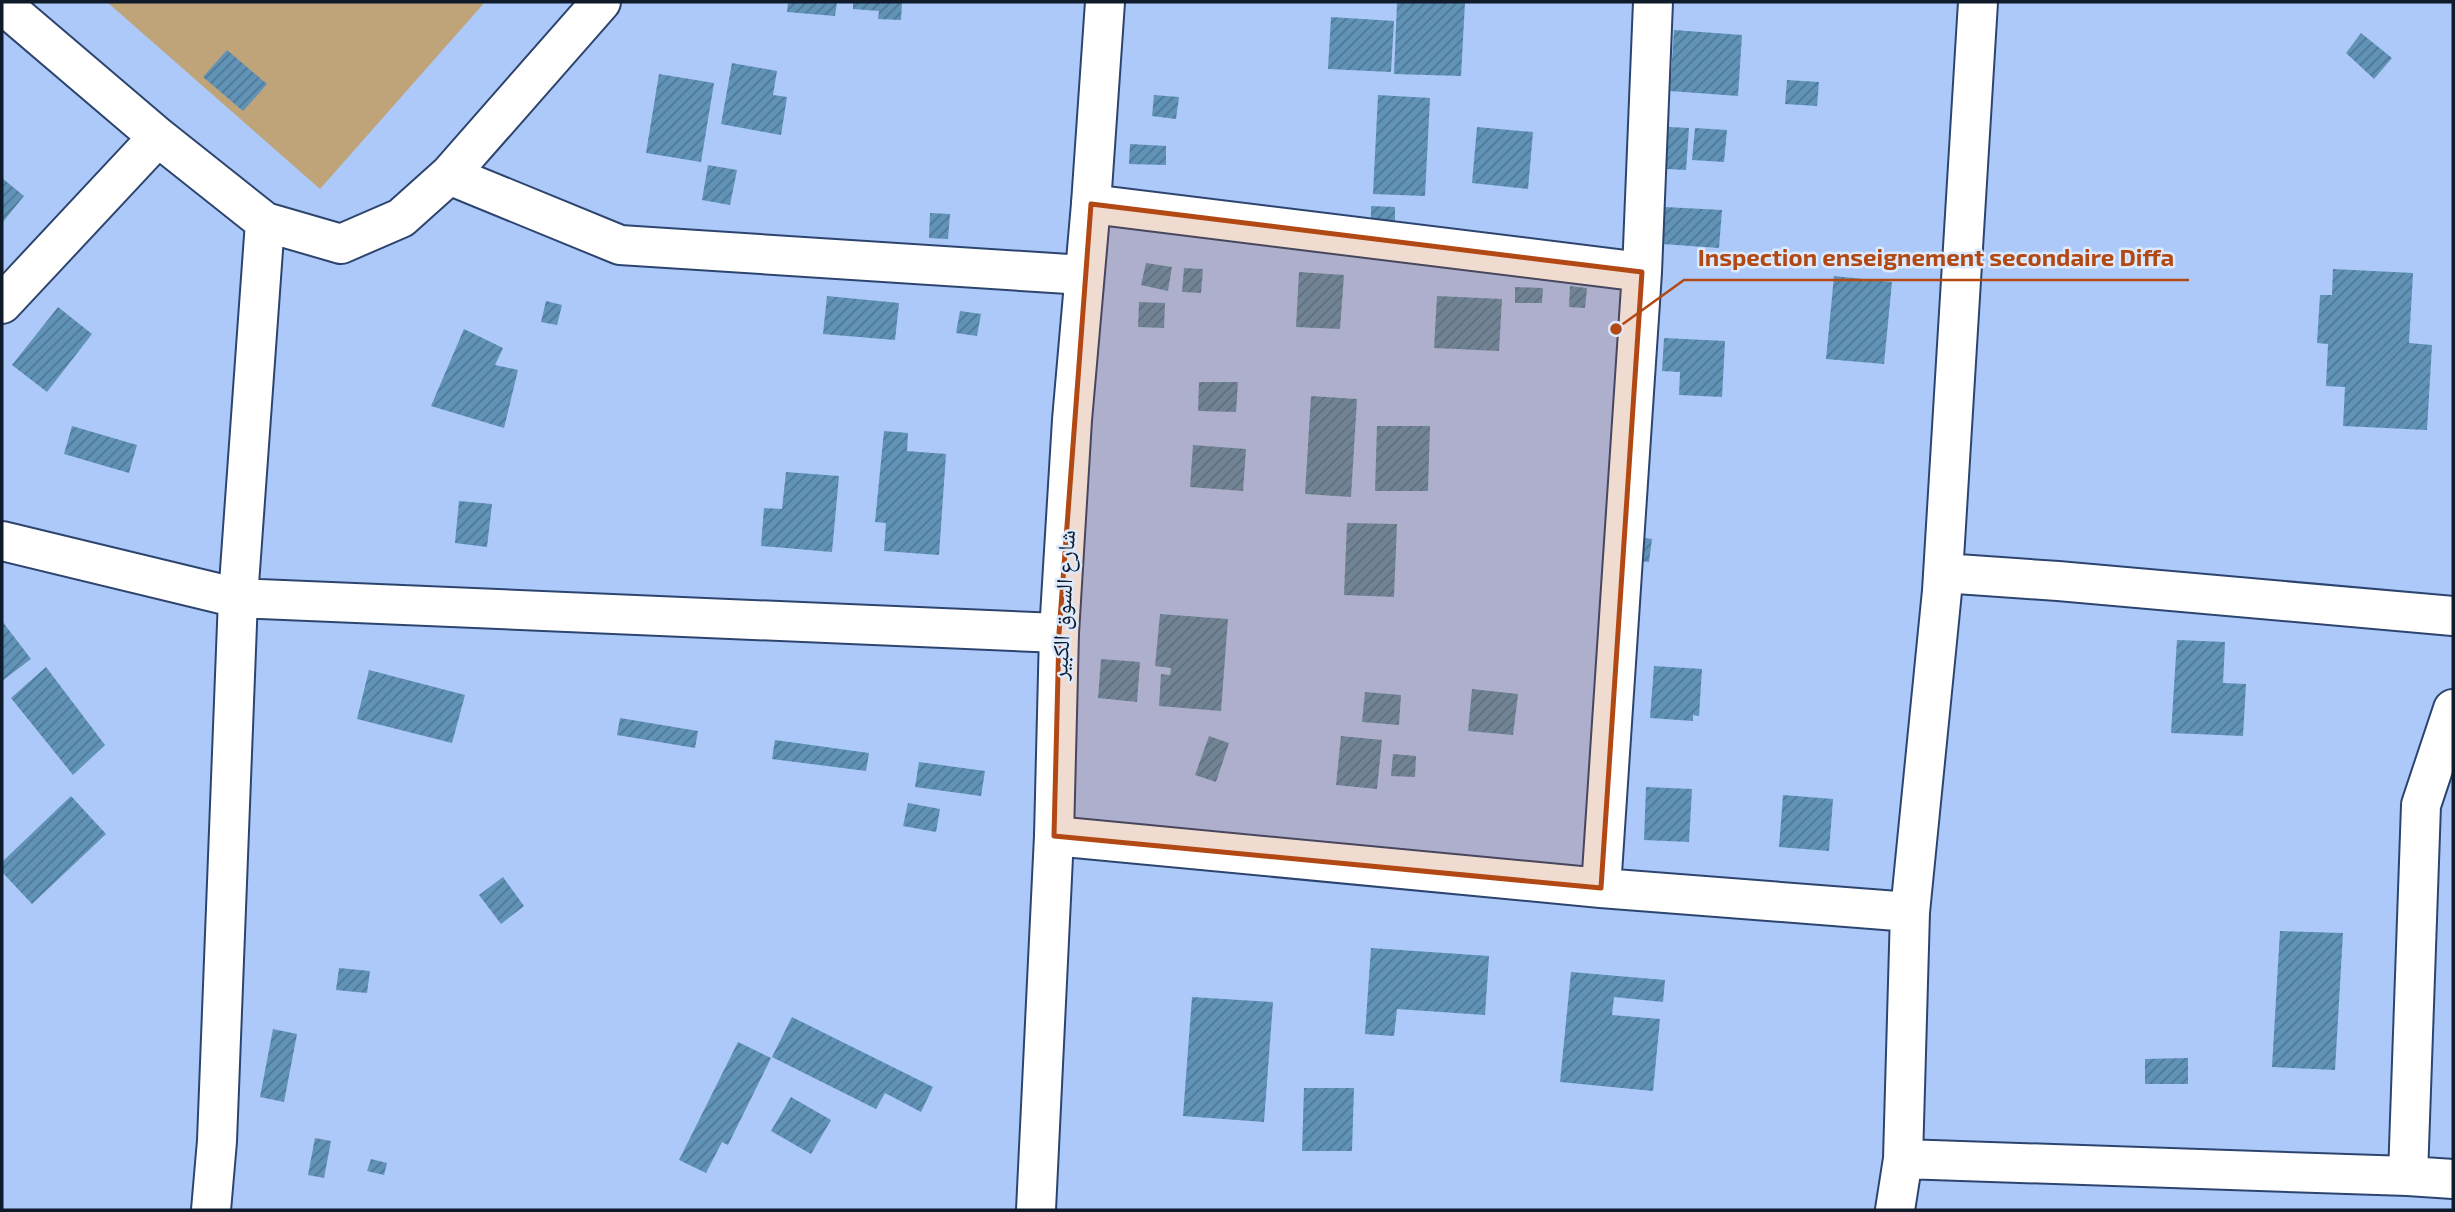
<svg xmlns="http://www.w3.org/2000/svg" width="2455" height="1212" font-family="'Exo 2','Noto Naskh Arabic',sans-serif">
  <defs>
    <pattern id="building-hatch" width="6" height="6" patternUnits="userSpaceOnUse" patternTransform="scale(1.75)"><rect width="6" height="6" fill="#6193b7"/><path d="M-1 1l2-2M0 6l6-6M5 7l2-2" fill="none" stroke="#4e7795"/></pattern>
  </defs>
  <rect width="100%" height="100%" fill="#acc9fa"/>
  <path fill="#bea478" d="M 107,2 L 485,2 L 320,189 Z"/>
  <path fill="url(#building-hatch)" d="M 788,2 L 837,2 L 835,16 L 787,12 Z
    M 853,2 L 902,2 L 901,20 L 878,19 L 879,11 L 853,9 Z
    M 1397,2 L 1465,2 L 1461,76 L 1394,74 Z
    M 1331,17 L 1394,21 L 1391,72 L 1328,69 Z
    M 1674,30 L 1742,35 L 1738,96 L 1670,91 Z
    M 2361,33 L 2392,58 L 2374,79 L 2346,53 Z
    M 227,50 L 267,84 L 243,111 L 203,77 Z
    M 732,63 L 777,71 L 773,95 L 787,97 L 781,135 L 721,124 Z
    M 659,74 L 714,83 L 701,162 L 646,153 Z
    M 1787,80 L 1819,82 L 1817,106 L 1785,104 Z
    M 1154,95 L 1179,97 L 1176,119 L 1152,116 Z
    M 1378,95 L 1430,98 L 1425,196 L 1373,194 Z
    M 1652,126 L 1689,128 L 1686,170 L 1649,168 Z
    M 1477,127 L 1533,132 L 1528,189 L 1472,183 Z
    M 1695,128 L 1727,130 L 1724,162 L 1692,160 Z
    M 1130,144 L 1166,146 L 1166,165 L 1129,164 Z
    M 708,165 L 737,170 L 730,205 L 702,200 Z
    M 2,178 L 24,196 L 2,223 Z
    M 1371,206 L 1395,207 L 1395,221 L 1371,220 Z
    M 1665,207 L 1722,210 L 1719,248 L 1662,244 Z
    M 930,213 L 950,214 L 948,239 L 929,238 Z
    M 1146,263 L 1172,267 L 1168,291 L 1141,285 Z
    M 1184,268 L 1203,269 L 1201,293 L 1182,292 Z
    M 2333,269 L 2413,273 L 2409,343 L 2432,345 L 2427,430 L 2343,426 L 2345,387 L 2326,386 L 2328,344 L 2317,343 L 2320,295 L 2332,295 Z
    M 1299,272 L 1344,275 L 1340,329 L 1296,327 Z
    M 1834,276 L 1892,282 L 1884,364 L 1826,359 Z
    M 1570,286 L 1587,288 L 1585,308 L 1569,307 Z
    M 1515,287 L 1543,288 L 1542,303 L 1515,303 Z
    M 827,296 L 899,303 L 895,340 L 823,334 Z
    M 1437,296 L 1502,299 L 1499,351 L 1434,348 Z
    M 546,301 L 562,305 L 557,325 L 541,322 Z
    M 1139,302 L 1165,303 L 1164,328 L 1138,327 Z
    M 58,307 L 92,334 L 47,392 L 12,365 Z
    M 960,311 L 981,314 L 977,336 L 956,333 Z
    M 464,329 L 503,348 L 495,365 L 518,370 L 504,428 L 431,406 Z
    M 1664,338 L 1725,341 L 1722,397 L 1679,395 L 1680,372 L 1662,371 Z
    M 1199,382 L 1238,382 L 1236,412 L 1198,411 Z
    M 1311,396 L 1357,399 L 1351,497 L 1305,494 Z
    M 72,426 L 137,445 L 129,473 L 64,454 Z
    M 1377,426 L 1430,426 L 1428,491 L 1375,491 Z
    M 884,431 L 908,433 L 907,451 L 946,454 L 939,555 L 884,551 L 886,523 L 875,522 Z
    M 1193,445 L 1246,449 L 1243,491 L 1190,487 Z
    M 786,472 L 839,476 L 832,552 L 761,546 L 764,508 L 782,509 Z
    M 459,501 L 492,504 L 487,547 L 455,543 Z
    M 1347,523 L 1397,524 L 1394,597 L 1344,595 Z
    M 1630,536 L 1652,539 L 1649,562 L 1627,560 Z
    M 1160,614 L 1228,619 L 1221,711 L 1159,706 L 1161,674 L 1170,675 L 1171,668 L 1155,666 Z
    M 2,621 L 31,659 L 2,681 Z
    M 2177,640 L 2225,642 L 2223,683 L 2246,684 L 2243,736 L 2171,733 Z
    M 1101,659 L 1140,662 L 1137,702 L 1098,698 Z
    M 1654,666 L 1702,669 L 1699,716 L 1693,715 L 1693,721 L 1650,718 Z
    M 46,667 L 105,745 L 73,775 L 11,698 Z
    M 369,670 L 465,695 L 452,743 L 357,719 Z
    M 1472,689 L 1518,694 L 1513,735 L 1468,731 Z
    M 1365,692 L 1401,695 L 1399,725 L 1362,722 Z
    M 620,718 L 698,731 L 695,748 L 617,735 Z
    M 1209,736 L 1229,743 L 1216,782 L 1195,775 Z
    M 1341,736 L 1382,740 L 1377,789 L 1336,785 Z
    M 775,740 L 869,753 L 866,771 L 772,759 Z
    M 1393,754 L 1416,756 L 1415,777 L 1391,776 Z
    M 919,762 L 985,771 L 981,796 L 915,787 Z
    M 1646,787 L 1692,789 L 1689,842 L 1644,840 Z
    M 1783,795 L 1833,799 L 1829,851 L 1779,847 Z
    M 71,796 L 106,834 L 32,904 L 2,872 L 2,862 Z
    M 908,803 L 940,809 L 936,832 L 903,826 Z
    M 503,877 L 524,906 L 501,924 L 479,895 Z
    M 2280,931 L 2343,933 L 2335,1070 L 2272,1067 Z
    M 1371,948 L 1489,956 L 1485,1015 L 1397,1009 L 1394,1036 L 1365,1034 Z
    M 339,968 L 370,971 L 367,993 L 336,990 Z
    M 1571,972 L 1665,980 L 1663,1002 L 1614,997 L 1612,1015 L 1660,1019 L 1653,1091 L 1560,1082 Z
    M 1192,997 L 1273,1002 L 1264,1122 L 1183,1116 Z
    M 792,1017 L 933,1087 L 921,1112 L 885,1093 L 876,1109 L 772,1057 Z
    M 273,1029 L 297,1034 L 284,1102 L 260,1097 Z
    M 738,1042 L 771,1058 L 728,1145 L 722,1142 L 706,1173 L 679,1160 Z
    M 2188,1058 L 2188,1084 L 2145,1084 L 2145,1059 Z
    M 1304,1088 L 1354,1088 L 1352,1151 L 1302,1151 Z
    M 791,1097 L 831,1120 L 811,1154 L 771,1131 Z
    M 315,1138 L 331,1141 L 324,1178 L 308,1175 Z
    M 371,1159 L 387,1163 L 384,1175 L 367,1171 Z"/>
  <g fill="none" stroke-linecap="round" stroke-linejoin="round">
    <defs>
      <path id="minor" d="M 2,4 L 158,137 L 265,222 L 341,244 L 401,218 L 449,175 L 601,2
        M 449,175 L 620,245 L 1084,275
        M 1091,204 L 1642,272
        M 2,304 L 158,137
        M 2,541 L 238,598 L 1059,633
        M 1943,573 L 2058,581 L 2453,616
        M 1054,836 L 1601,888 L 1910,912
        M 1601,888 L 1642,272 L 1653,2
        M 1903,1159 L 2408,1176 L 2453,1179
        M 2408,1176 L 2421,805 L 2453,709
        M 211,1210 L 217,1141 L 238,598 L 265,222
        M 1895,1210 L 1903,1159 L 1910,912 L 1942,591 L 1978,2"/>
      <path id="tertiary" d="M 1036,1210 L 1054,836 L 1059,633 L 1072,420 L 1091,204 L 1105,2"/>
    </defs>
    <use href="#minor" stroke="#2d456e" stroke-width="42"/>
    <use href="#tertiary" stroke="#2d456e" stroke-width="42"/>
    <use href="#minor" stroke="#fff" stroke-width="38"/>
    <use href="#tertiary" stroke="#fff" stroke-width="38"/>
  </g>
  <path fill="#b24914" fill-opacity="0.2" stroke="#b24914" stroke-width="5" stroke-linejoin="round" d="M 1091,204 L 1642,272 L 1601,888 L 1054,836 L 1059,633 Z"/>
  <g text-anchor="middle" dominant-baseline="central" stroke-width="5" stroke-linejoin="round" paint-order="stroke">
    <g font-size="23" fill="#0f1a2b" stroke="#dde9fd">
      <text transform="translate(1062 605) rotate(-87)">شارع السوق الكبير</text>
    </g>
  </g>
  <path fill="none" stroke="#b24914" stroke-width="2.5" d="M1616 329L1684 280H2189"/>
  <circle fill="#b24914" stroke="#dde9fd" stroke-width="2.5" cx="1616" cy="329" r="7"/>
  <g font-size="24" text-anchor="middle" font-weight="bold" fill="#b24914" stroke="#dde9fd" stroke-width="5" stroke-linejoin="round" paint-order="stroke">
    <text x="1936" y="266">Inspection enseignement secondaire Diffa</text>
  </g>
  <rect width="2455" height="1212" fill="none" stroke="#0f1a2b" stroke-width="7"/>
</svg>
